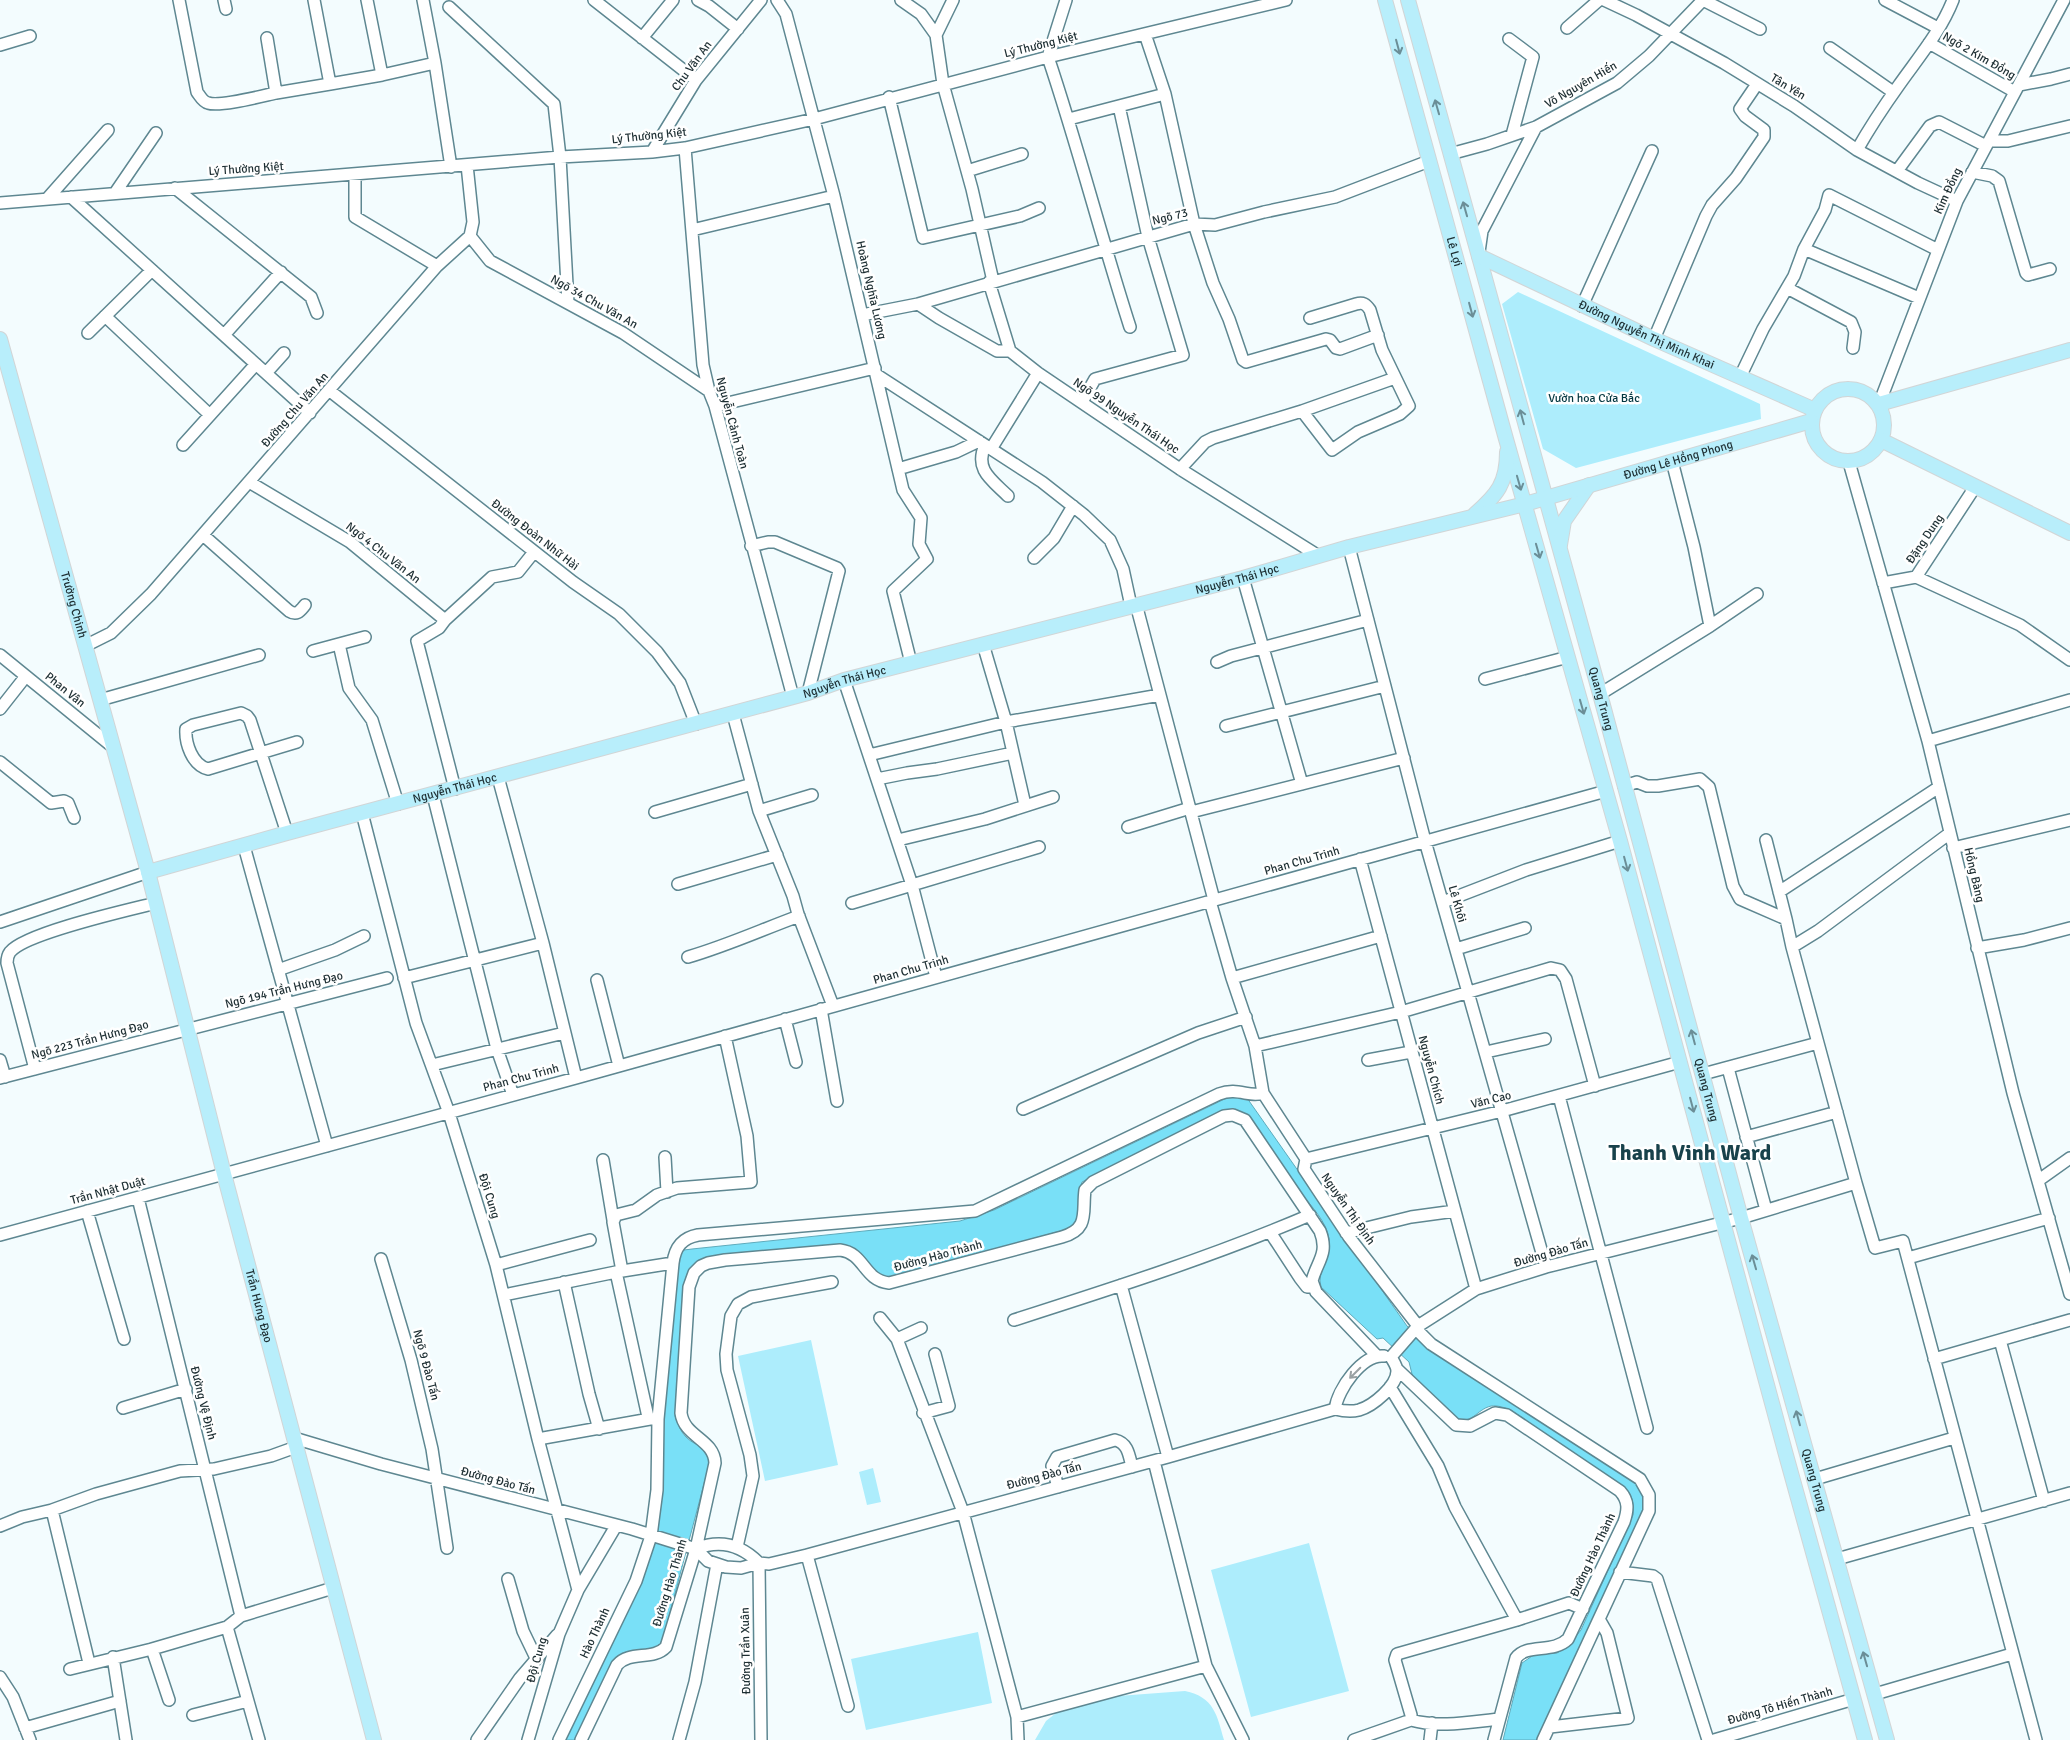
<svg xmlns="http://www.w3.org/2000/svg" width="2070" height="1740" font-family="Signika,sans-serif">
  <rect width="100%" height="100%" fill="#f3fcfe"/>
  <path fill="#adedfc" d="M 1518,292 L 1760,404 L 1761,419 L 1576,468 L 1543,449 L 1502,304 Z
    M 811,1340 L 838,1465 L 765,1481 L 738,1356 Z
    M 873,1468 L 881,1502 L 867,1505 L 859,1472 Z
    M 1309,1543 L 1349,1691 L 1251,1717 L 1211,1570 Z
    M 978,1632 L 992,1703 L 866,1730 L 851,1659 Z
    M 1185,1691 C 1214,1697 1217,1715 1224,1740 L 1035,1740 L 1046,1721 L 1056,1713 L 1070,1707 L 1118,1696 Z"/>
  <path fill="#79e0f7" stroke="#5eabbc" d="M 1233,1095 L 1247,1098 L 1407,1326 L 1427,1344 L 1638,1485 L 1643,1492 L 1646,1511 L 1539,1740 L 1503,1740 L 1522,1663 L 1535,1654 L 1557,1653 L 1567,1647 L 1581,1630 L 1633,1515 C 1634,1506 1633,1500 1629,1492 L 1511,1410 C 1505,1408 1498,1405 1491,1406 C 1475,1410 1473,1426 1454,1417 L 1413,1378 L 1409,1362 L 1383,1338 L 1377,1339 L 1321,1287 C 1316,1270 1332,1258 1329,1239 C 1327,1222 1311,1206 1301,1193 C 1283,1167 1265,1142 1247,1117 L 1216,1114 L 1082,1182 C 1075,1201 1087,1221 1064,1230 L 891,1278 L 878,1277 L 860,1254 L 707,1258 C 689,1264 685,1274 683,1293 L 675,1416 C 678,1423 680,1431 686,1437 C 697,1448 708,1444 709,1465 L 663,1639 L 657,1648 C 640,1653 625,1648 612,1663 L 576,1740 L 563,1740 L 650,1555 L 658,1530 L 662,1420 L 678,1255 L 684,1250 L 692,1249 L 960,1221 L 994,1210 Z"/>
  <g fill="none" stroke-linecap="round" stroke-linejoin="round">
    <defs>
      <path id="minor" d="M 179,0 L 197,92 C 200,96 203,102 208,103 C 220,107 262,96 276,93
        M 224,0 L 226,9
        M 314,0 L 330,84 L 382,75
        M 367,0 L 382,75 L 435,63 L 423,0
        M 594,0 L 696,80
        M 698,0 L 709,6 L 738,29
        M 777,0 L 786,14 L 834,196 L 903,490 L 921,518 L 919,544 L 927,559 L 893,591 L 911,663
        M 901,0 L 921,14 L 936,35
        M 953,0 L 936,35 L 943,84 L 972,189 L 993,281
        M 1604,0 L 1636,15 L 1724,63 L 1794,106 L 1857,150 L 1918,183 L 1957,201
        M 1703,0 L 1760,29
        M 1885,0 L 1938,28
        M 449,7 L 554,104 L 560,157 L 568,303
        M 1567,28 L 1599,0
        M 1145,34 L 1165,94 L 1194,224 L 1213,283 L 1229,319 L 1243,360 L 1246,362 L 1326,339 L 1330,340 L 1336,348 L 1340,349 L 1378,335
        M 267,38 L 276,93 L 330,84
        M 642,38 L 673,0
        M 1509,39 L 1533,57 L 1512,135
        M 1929,43 L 2015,92
        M 0,45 L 30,36
        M 1830,48 L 1893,92
        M 1048,57 C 1078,146 1101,237 1130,327
        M 1048,57 L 1066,0
        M 435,63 L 451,167
        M 2019,85 L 2051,79 L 2070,74
        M 889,97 L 923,238 L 1020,216 L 1039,208
        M 1069,119 L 1165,94
        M 1989,141 L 2008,141 L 2070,126
        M 685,148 L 703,365 L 709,391 L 715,406 L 793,697
        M 1857,150 C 1870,127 1884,106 1899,85 C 1918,58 1941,31 1953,0
        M 652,152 L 696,80 L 761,0
        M 1450,154 L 1487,144 L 1536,127 L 1617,83 L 1649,56 L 1703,0
        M 967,171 L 1022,154
        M 1897,171 L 1930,126 L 1939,122 L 1986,146
        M 1972,172 L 1992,176 L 1999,181 L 2026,273 L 2028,275 L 2050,269
        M 355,174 L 355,217 L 437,266
        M 175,188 L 311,297 L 317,313
        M 115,193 L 156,133
        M 71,197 L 310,413
        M 47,199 L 108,130
        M 0,203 L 560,157 L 652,152 L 685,148 L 814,119 L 1048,57 L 1286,0
        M 692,230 L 834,196
        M 470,236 L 490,261 L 623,333 L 709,391
        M 1804,249 L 1919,298
        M 1479,252 L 1482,231 L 1536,127
        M 989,282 L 1010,351
        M 1787,288 L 1851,322 L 1855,332 L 1853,348
        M 918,304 L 939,318 L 997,351 L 1010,351 L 1038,373 L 1180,469 L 1317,555
        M 1582,306 L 1652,151
        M 862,315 L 918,304 L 1194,224 L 1215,225 L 1264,212 L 1335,197 L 1429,161
        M 105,316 L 210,415
        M 88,333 L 152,270
        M 224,335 L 281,272
        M 1654,339 L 1706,216 L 1712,205 L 1736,178 L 1764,137 L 1764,130 L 1745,116 L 1740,109 L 1757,84
        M 266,373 L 284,353
        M 877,375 L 1042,482 L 1084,515 L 1110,540 L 1123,569 L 1131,606
        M 1740,377 L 1763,329 L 1794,276 L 1804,249 L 1825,210 L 1829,195 L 1938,250
        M 330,391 L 573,582 L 619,614 L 657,652 L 680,683 L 696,724
        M 1082,402 L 1095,379 L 1183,355 L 1148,237 L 1119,106
        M 1879,404 L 1957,201 L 2064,0
        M 715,406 L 875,368
        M 1302,411 L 1332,450 L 1358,432 L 1400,414 L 1409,406 L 1382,350 L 1370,310 C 1366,304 1363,302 1356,304 L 1310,318
        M 183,445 L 256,364
        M 985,445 C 974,470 992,480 1008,496
        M 991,449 L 1038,373
        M 1672,461 L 1694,547 L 1710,626
        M 1849,462 L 1928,741 L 2013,1093 L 2070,1294
        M 898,469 L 956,452 L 979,441
        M 1180,469 L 1205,442 L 1213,438 L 1302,411 L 1395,378
        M 249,482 L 350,542 L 445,620
        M 203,535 L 289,611 C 297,616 300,611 305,605
        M 751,546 L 768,542 L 775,542 L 837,568 L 839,571 L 808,693
        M 1349,547 L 1425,841 L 1546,1267
        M 1034,558 L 1054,538 L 1073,506
        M 1916,577 L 2020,625 L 2070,660
        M 1243,578 L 1302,784
        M 1883,583 L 1916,577 L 1975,487
        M 1136,604 L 1214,900
        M 339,644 L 349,688 L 372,720 L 398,804
        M 983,644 L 1006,722 L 1025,805
        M 85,646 L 111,633 L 151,594 L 437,266 L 470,236 L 473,222 L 467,165
        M 313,651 L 365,637
        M 0,655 L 113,747
        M 1217,662 L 1231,656 L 1368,620
        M 1485,679 L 1568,657
        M 844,680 L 912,885 L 936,977
        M 1600,694 L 1710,626 L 1757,594
        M 100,700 L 259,655
        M 0,709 L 26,676
        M 733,714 L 759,811 L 793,896 L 798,914 L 833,1006
        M 1226,726 L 1385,686
        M 1928,741 L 2070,700
        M 869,755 L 1006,722 L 1160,695
        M 0,762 L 51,803 L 64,801 L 68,803 L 74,818
        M 498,777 L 543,943 L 576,1078
        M 877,779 L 907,773 L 937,769 L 1013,753
        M 1624,786 L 1637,782 L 1647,786 L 1658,786 L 1700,779 L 1709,787 L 1733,886 L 1740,899 L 1786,919 L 1792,947 L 1818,1043 L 1703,1074
        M 455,789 L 417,641 L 439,628 L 445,620 L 492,577 L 518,572 L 534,552
        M 433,795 L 497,1049 L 513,1095
        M 759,811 L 812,795
        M 655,812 L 752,784
        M 1191,812 L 1404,758
        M 362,813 L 416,1023 L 449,1113 L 496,1265 L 538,1439 L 578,1590
        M 1128,827 L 1190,808
        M 287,833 L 250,720 L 247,716 L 241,713 L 193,725 L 186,729 C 185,743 192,765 208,769 L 297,742
        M 898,840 L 985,819 L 1053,797
        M 1766,840 L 1786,919
        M 244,846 L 327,1146
        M 1953,848 L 2070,820
        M 1360,859 L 1476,1289
        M 678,884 L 777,855
        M 1779,892 L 1939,787
        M 1210,901 L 1232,978 L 1255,1046 L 1263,1093 L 1306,1159 L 1304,1169 L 1349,1237 L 1418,1326
        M 1443,902 L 1526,870 L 1620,841
        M 852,903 L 1039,847
        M 0,922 L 148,872
        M 1792,947 L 1818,931 L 1950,833
        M 1977,948 L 2024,940 L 2070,928
        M 1456,949 L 1525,928
        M 688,957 C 726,946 761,930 799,916
        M 278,970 L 335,950 L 364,936
        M 404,978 L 543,943
        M 1232,978 L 1381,936
        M 597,980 L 619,1066
        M 821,1009 L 837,1101
        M 785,1019 L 796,1062
        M 1255,1046 L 1401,1012 L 1551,968 L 1560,970 L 1566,979 L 1595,1086
        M 1486,1052 L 1545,1039
        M 0,1060 L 5,1077
        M 1368,1060 L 1411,1052
        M 432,1065 L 564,1033
        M 1728,1068 L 1766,1210
        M 35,1069 L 7,963 C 7,959 7,956 10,952 C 25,933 128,910 156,903
        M 0,1078 L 387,978
        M 1559,1096 L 1647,1428
        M 1023,1109 L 1198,1033 L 1246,1017
        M 1746,1137 L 1837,1112
        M 665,1157 L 667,1192
        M 1306,1159 L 1502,1111 L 1680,1062
        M 603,1160 L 613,1220
        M 2039,1180 L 2070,1158
        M 1856,1183 L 1875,1248 L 1903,1241 L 2036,1740
        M 138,1198 L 241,1616
        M 87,1211 L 124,1339
        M 1270,1232 L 1300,1278 L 1307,1287 L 1313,1287
        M 1346,1233 L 1411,1217 L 1455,1211
        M 0,1235 L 576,1078 L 1606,791
        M 1908,1258 L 2049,1218
        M 381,1259 L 411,1360 L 432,1449 L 447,1548
        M 496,1265 L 590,1240
        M 622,1271 L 613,1222 L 616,1215 L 636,1210 L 657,1195 L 677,1188 L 751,1182 L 747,1136 L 725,1036
        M 616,1272 L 648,1417 L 650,1419 L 658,1419
        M 564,1282 L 589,1394 L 599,1429
        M 1121,1285 L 1168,1457
        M 504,1295 L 616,1272 L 673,1263
        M 880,1318 L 897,1339 L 963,1512 L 1017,1717 L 1018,1740
        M 1014,1320 C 1114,1288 1214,1256 1310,1215
        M 1416,1329 L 1431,1344 L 1640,1479 L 1649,1495 L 1649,1511 L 1543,1740
        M 897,1339 L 921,1328
        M 2000,1340 L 2044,1501
        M 1391,1357 L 1418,1326 L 1476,1289 L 1546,1267 L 1741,1218 L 1856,1183 L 1818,1043
        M 1934,1359 L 2070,1320
        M 1397,1369 L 1456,1425 L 1470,1426 L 1495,1413 L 1507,1415 L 1620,1491 C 1629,1501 1628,1510 1624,1522 L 1568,1639 C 1553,1654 1527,1643 1516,1658 L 1494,1740
        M 1390,1387 L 1438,1466 L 1455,1507 L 1517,1620
        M 123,1408 L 186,1389
        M 1335,1409 C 1338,1389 1362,1354 1384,1356
        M 923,1413 L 949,1406 L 935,1354
        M 294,1438 L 381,1464 L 632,1529 L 696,1549 L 708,1561 L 726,1567 L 741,1568 L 759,1563 L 769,1564 L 807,1555 L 1168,1457 L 1335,1409 C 1343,1411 1351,1412 1359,1410 C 1373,1406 1397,1386 1397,1371 C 1397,1366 1393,1361 1391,1357
        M 538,1439 L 650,1419
        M 1154,1461 L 1206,1666 L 1243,1740
        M 1815,1479 L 1954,1438
        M 1058,1487 L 1052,1466 L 1057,1457 L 1115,1440 C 1128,1443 1129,1455 1132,1467
        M 52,1510 L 89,1663
        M 0,1526 L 22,1517 L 52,1510 L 96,1494 L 180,1471 L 214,1469 L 271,1456 L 296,1447
        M 737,1547 L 753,1476 L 750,1455 L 727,1370 L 726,1354 L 731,1316 L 738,1304 L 751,1297 L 832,1282
        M 696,1549 C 720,1539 741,1545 759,1563
        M 807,1555 L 848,1706
        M 1837,1559 L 2070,1493
        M 759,1563 L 761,1740
        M 1620,1572 L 1653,1576 L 1657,1579 L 1708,1740
        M 508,1579 L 523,1631 L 536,1658
        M 227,1627 L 259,1740
        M 152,1649 L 169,1700
        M 113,1657 L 126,1740
        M 70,1669 L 152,1649 L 227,1627 L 241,1616 L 333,1588
        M 0,1677 L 13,1697 L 30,1740
        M 1875,1694 L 2012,1654
        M 193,1715 L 248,1701
        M 1017,1717 L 1206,1666
        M 1411,1720 C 1439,1728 1470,1722 1499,1719
        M 1550,1727 L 1628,1718 L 1607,1633 L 1599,1619
        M 25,1728 L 120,1701
        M 477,1740 L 520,1678 L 557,1635
        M 528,1740 L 559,1634 L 578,1590 L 616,1526
        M 559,1740 L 636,1581 L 651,1536 L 657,1490 L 658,1419 L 673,1263 C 675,1247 682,1238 698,1235 L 975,1211 L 1219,1094 C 1238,1087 1250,1098 1263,1093
        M 581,1740 L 617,1665 C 630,1650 653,1661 666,1647 L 696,1549 L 715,1463 C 714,1439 684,1437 681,1413 L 689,1287 L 694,1273 L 701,1266 L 708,1263 L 725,1260 L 840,1250 C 865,1253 863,1280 889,1283 L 1062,1237 C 1090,1229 1082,1212 1085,1190 L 1093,1182 L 1224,1116 L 1233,1115 L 1245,1120 L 1320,1231 C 1329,1254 1317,1261 1312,1281 L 1316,1292 L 1377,1356
        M 679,1740 L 695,1682 L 717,1564
        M 1354,1740 L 1411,1720 L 1411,1715 L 1395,1660 L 1397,1654 L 1517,1620 L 1569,1603 L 1583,1609
        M 1430,1740 L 1432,1723
        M 1714,1740 L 1854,1699"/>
      <g id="major">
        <path id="s1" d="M 1385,0 L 1506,439 L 1620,841 L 1786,1455 L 1865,1740"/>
        <path id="s2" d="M 1408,0 L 1600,694 L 1741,1218 L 1887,1740"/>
        <path id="s3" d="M 1479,256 L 1654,339 L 1815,410"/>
        <path id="s4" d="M 0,339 L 148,872 L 224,1174 L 374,1740"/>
        <circle cx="1848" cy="425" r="36"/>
        <path d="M 1879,404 L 2070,350"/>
        <path d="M 1881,440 L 2070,533"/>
        <path d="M 1475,514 C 1497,495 1507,483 1507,452"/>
        <path d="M 1560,545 L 1564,521 L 1589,485"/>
        <path id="s5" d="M 148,872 L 287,833 L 808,693 L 844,680 L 1243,578 L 1349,547 L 1525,504 L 1811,421"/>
      </g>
    </defs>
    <use href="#minor" stroke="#5e8791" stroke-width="14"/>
    <use href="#major" stroke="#d2d5d6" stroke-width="16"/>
    <use href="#minor" stroke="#fff" stroke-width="11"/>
    <use href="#major" stroke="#b8eefb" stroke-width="14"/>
  </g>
  <defs><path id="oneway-shaft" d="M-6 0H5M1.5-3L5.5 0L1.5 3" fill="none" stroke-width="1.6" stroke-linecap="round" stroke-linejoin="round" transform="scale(1.25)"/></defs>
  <g stroke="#6b8e97">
    <use href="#oneway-shaft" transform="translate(1398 47) rotate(75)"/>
    <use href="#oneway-shaft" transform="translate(1437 107) rotate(-106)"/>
    <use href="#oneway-shaft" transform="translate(1465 209) rotate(-106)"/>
    <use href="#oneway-shaft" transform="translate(1471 310) rotate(75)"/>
    <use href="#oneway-shaft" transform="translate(1522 417) rotate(-105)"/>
    <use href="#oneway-shaft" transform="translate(1519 483) rotate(74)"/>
    <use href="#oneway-shaft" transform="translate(1538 551) rotate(74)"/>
    <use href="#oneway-shaft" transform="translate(1582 707) rotate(74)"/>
    <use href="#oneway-shaft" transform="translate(1626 864) rotate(75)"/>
    <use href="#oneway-shaft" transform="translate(1693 1037) rotate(-105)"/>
    <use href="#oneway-shaft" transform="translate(1692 1105) rotate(75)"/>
    <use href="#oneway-shaft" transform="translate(1754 1262) rotate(-106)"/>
    <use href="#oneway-shaft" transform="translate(1798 1418) rotate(-105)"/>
    <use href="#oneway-shaft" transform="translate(1865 1659) rotate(-106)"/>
  </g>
  <use stroke="#9aa1a3" href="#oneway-shaft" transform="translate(1355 1373) rotate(135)"/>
  <g text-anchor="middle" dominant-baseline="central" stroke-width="5" stroke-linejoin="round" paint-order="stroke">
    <g font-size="12" fill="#1e2f33" stroke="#fff">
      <text transform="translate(1041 45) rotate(-14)">Lý Thường Kiệt</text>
      <text transform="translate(1979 56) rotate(30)">Ngõ 2 Kim Đồng</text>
      <text transform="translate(692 66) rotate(-54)">Chu Văn An</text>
      <text transform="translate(1581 85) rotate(-30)">Võ Nguyên Hiến</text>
      <text transform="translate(1788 87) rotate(31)">Tân Yên</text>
      <text transform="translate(649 136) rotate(-6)">Lý Thường Kiệt</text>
      <text transform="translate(246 169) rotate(-4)">Lý Thường Kiệt</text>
      <text transform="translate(1948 191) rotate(-65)">Kim Đồng</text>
      <text transform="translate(1170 217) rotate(-14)">Ngõ 73</text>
      <text stroke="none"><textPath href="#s1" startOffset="261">Lê Lợi</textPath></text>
      <text transform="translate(871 290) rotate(77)">Hoàng Nghĩa Lương</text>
      <text transform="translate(594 302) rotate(29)">Ngõ 34 Chu Văn An</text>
      <text stroke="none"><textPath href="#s3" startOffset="185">Đường Nguyễn Thị Minh Khai</textPath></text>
      <text transform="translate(295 410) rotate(-49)">Đường Chu Văn An</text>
      <text transform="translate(1126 416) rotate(34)">Ngõ 99 Nguyễn Thái Học</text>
      <text transform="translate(732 423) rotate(75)">Nguyễn Cảnh Toàn</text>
      <text stroke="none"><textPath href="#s5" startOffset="1585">Đường Lê Hồng Phong</textPath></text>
      <text transform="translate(535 535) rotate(38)">Đường Đoàn Nhữ Hài</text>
      <text transform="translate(1925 539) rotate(-56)">Đặng Dung</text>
      <text transform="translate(383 553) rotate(38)">Ngõ 4 Chu Văn An</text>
      <text stroke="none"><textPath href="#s5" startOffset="1128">Nguyễn Thái Học</textPath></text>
      <text stroke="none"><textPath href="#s4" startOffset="276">Trường Chinh</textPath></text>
      <text stroke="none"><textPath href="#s5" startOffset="722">Nguyễn Thái Học</textPath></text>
      <text transform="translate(65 690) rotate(39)">Phan Vân</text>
      <text stroke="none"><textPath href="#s2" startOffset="725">Quang Trung</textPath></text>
      <text stroke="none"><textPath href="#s5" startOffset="318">Nguyễn Thái Học</textPath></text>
      <text transform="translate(1302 861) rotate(-16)">Phan Chu Trinh</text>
      <text transform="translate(1974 875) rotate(77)">Hồng Bàng</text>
      <text transform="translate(1457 904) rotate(74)">Lê Khôi</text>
      <text transform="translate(911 970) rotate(-16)">Phan Chu Trinh</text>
      <text transform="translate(284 990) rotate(-14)">Ngõ 194 Trần Hưng Đạo</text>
      <text transform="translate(90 1040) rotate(-15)">Ngõ 223 Trần Hưng Đạo</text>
      <text transform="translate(1431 1070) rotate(75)">Nguyễn Chích</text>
      <text transform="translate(521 1078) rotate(-15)">Phan Chu Trinh</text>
      <text stroke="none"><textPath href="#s2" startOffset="1130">Quang Trung</textPath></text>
      <text transform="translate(1491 1100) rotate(-14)">Văn Cao</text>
      <text transform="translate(108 1191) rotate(-15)">Trần Nhật Duật</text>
      <text transform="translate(489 1196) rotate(73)">Đội Cung</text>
      <text transform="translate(1348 1209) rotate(55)">Nguyễn Thị Định</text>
      <text transform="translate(1551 1253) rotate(-16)">Đường Đào Tấn</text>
      <text transform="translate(938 1256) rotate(-15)">Đường Hào Thành</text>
      <text stroke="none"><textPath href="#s4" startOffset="1001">Trần Hưng Đạo</textPath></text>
      <text transform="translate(426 1365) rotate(75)">Ngõ 9 Đào Tấn</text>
      <text transform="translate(203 1403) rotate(76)">Đường Vệ Định</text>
      <text transform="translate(1044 1476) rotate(-15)">Đường Đào Tấn</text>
      <text stroke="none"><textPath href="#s2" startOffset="1535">Quang Trung</textPath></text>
      <text transform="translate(498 1481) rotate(15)">Đường Đào Tấn</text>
      <text transform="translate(1593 1555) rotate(-65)">Đường Hào Thành</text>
      <text transform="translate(670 1583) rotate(-73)">Đường Hào Thành</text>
      <text transform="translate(595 1633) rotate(-65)">Hào Thành</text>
      <text transform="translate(746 1651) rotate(-91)">Đường Trần Xuân</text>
      <text transform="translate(537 1660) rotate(-74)">Đội Cung</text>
      <text transform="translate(1780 1706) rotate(-16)">Đường Tô Hiến Thành</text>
    </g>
    <g font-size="12" fill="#033740" stroke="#fff">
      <text x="1594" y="398">Vườn hoa Cửa Bắc</text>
    </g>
    <g font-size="22" font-weight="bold" fill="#18424b" stroke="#fff">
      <text x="1690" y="1152">Thanh Vinh Ward</text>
    </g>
  </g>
</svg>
